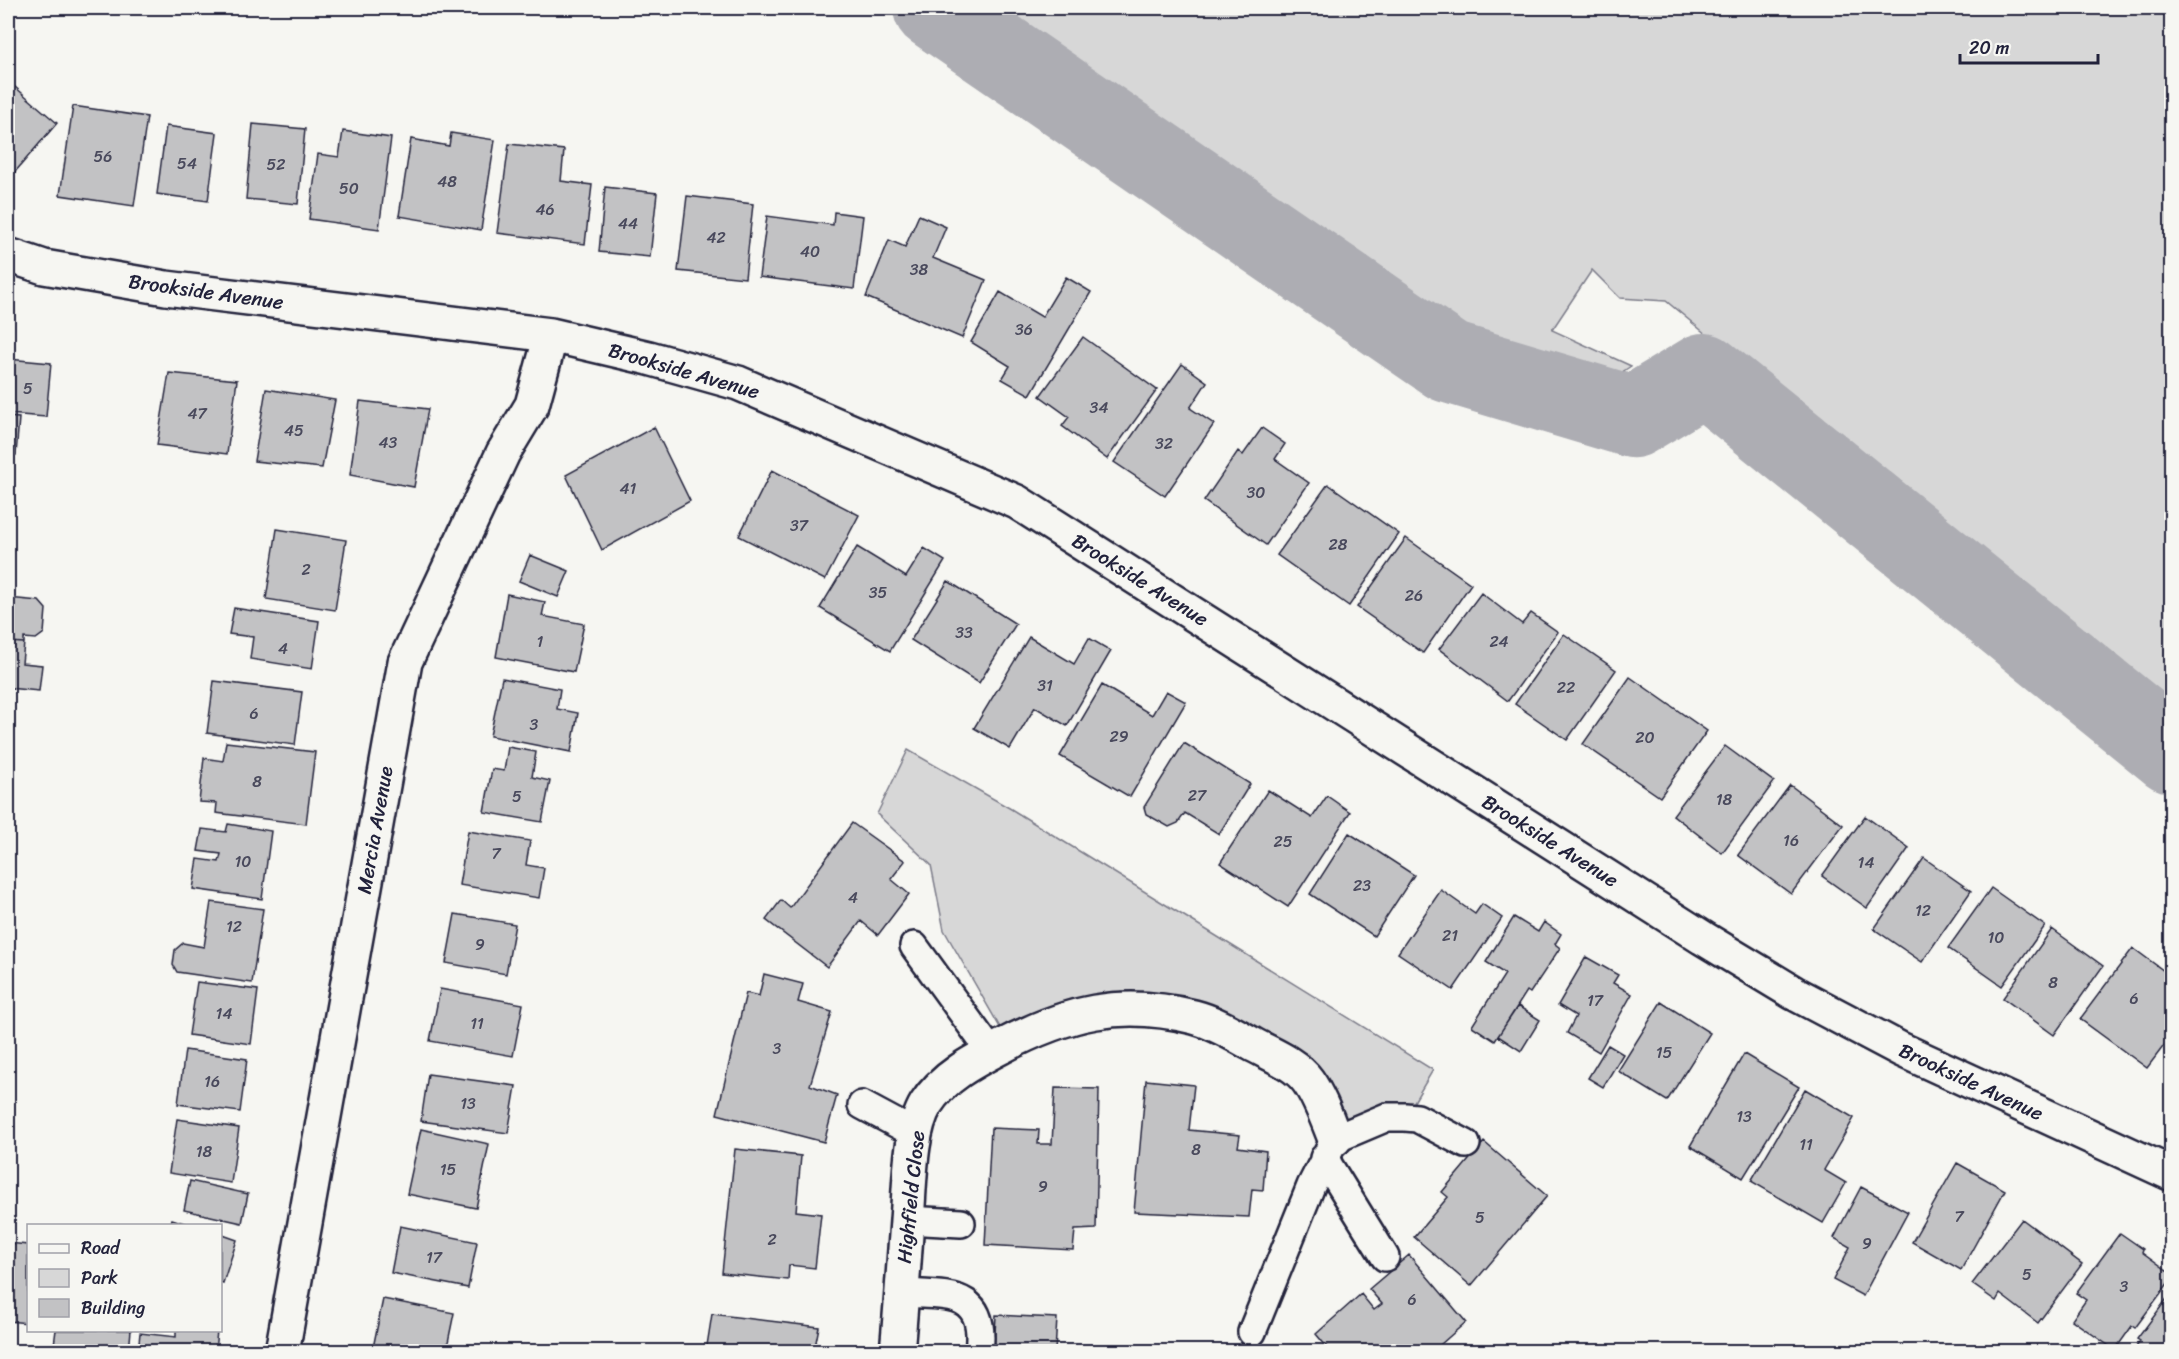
<svg xmlns="http://www.w3.org/2000/svg" width="2179" height="1359" font-family="Sriracha,sans-serif">
  <rect width="100%" height="100%" fill="#f6f6f2"/>
  <filter id="ink" filterUnits="userSpaceOnUse"><feTurbulence type="fractalNoise" baseFrequency=".0167" numOctaves="2"/><feDisplacementMap in="SourceGraphic" scale="12" xChannelSelector="R" yChannelSelector="G"/><feConvolveMatrix kernelMatrix="1 2 1 2 8 2 1 2 1" color-interpolation-filters="sRGB"/></filter>
  <g filter="url(#ink)">
    <path fill="#d7d7d7" stroke="#7c7c89" stroke-width="1.5" d="M 934,8 L 2171,8 L 2171,720 L 1666,301 L 1620,298 L 1592,270 L 1552,330 L 1631,366 L 1585,397 L 1449,362 Z
      M 908,750 L 1011,809 L 1433,1070 L 1405,1117 L 1335,1139 L 1307,1079 L 1133,1008 L 1009,1043 L 944,930 L 931,865 L 877,814 Z"/>
    <g fill="none" stroke-linecap="round" stroke-linejoin="round">
      <path stroke="#adadb3" stroke-width="82" d="M 934,8 L 1449,362 L 1633,417 L 1704,374 L 2172,752"/>
    </g>
    <path fill="#c2c2c4" stroke="#22223b" stroke-width="1.5" d="M 8,81 L 57,123 L 15,172 L 8,166 Z
      M 73,106 L 147,117 L 134,206 L 60,195 Z
      M 253,124 L 305,129 L 298,204 L 246,199 Z
      M 166,126 L 217,133 L 208,201 L 157,194 Z
      M 343,131 L 391,138 L 379,229 L 309,219 L 318,154 L 339,157 Z
      M 451,133 L 495,140 L 481,230 L 399,216 L 411,139 L 449,146 Z
      M 509,144 L 564,150 L 561,181 L 592,185 L 585,244 L 497,233 Z
      M 605,187 L 657,193 L 650,257 L 599,252 Z
      M 687,196 L 753,204 L 745,278 L 678,271 Z
      M 834,212 L 863,216 L 854,289 L 759,277 L 767,216 L 833,225 Z
      M 919,215 L 946,227 L 933,258 L 986,280 L 962,338 L 866,297 L 889,240 L 905,247 Z
      M 1066,277 L 1091,292 L 1030,395 L 1002,379 L 1010,366 L 971,342 L 1000,292 L 1042,317 Z
      M 1083,337 L 1157,390 L 1107,459 L 1062,426 L 1069,417 L 1040,396 Z
      M 8,359 L 51,363 L 46,417 L 8,414 Z
      M 1182,364 L 1207,382 L 1190,408 L 1214,424 L 1165,496 L 1114,462 Z
      M 169,373 L 237,380 L 227,454 L 157,445 Z
      M 266,389 L 335,400 L 322,468 L 254,461 Z
      M 360,401 L 428,409 L 414,487 L 350,475 Z
      M 8,417 L 19,418 L 16,455 L 8,455 Z
      M 654,427 L 690,501 L 602,550 L 566,475 Z
      M 1262,428 L 1285,444 L 1275,459 L 1309,483 L 1266,545 L 1204,501 L 1238,451 L 1243,455 Z
      M 772,470 L 859,515 L 825,580 L 739,536 Z
      M 1328,484 L 1399,534 L 1349,606 L 1277,555 Z
      M 277,529 L 346,540 L 335,610 L 266,599 Z
      M 1406,538 L 1471,584 L 1423,653 L 1357,607 Z
      M 857,547 L 906,577 L 924,548 L 945,561 L 890,651 L 820,608 Z
      M 530,555 L 569,571 L 558,597 L 519,581 Z
      M 948,581 L 1016,624 L 979,683 L 911,640 Z
      M 1481,593 L 1522,624 L 1531,613 L 1558,632 L 1508,701 L 1439,649 Z
      M 507,594 L 545,602 L 542,616 L 584,624 L 574,672 L 496,657 Z
      M 8,598 L 39,601 L 46,609 L 44,633 L 36,639 L 24,638 L 24,643 L 8,642 Z
      M 234,608 L 319,621 L 312,669 L 250,659 L 253,637 L 229,634 Z
      M 1564,634 L 1616,670 L 1567,740 L 1515,704 Z
      M 1029,637 L 1074,664 L 1089,638 L 1111,651 L 1067,726 L 1035,707 L 1010,749 L 974,728 Z
      M 8,642 L 24,643 L 22,663 L 42,665 L 39,691 L 8,688 Z
      M 1630,677 L 1707,731 L 1660,797 L 1583,744 Z
      M 502,678 L 560,689 L 557,709 L 578,713 L 571,752 L 490,736 Z
      M 214,681 L 302,692 L 295,745 L 207,733 Z
      M 1102,685 L 1152,715 L 1166,691 L 1186,702 L 1130,797 L 1060,756 Z
      M 226,742 L 315,752 L 306,824 L 216,813 L 217,803 L 199,802 L 204,758 L 223,761 Z
      M 1184,743 L 1250,784 L 1219,834 L 1185,813 L 1178,823 L 1169,827 L 1146,814 L 1144,807 Z
      M 1725,746 L 1774,782 L 1722,853 L 1673,815 Z
      M 508,747 L 536,752 L 532,777 L 550,781 L 542,822 L 484,812 L 492,769 L 504,771 Z
      M 1790,785 L 1843,825 L 1791,894 L 1738,855 Z
      M 1268,790 L 1312,818 L 1327,796 L 1350,812 L 1288,907 L 1220,863 Z
      M 1865,816 L 1909,848 L 1867,908 L 1822,876 Z
      M 852,823 L 905,861 L 891,879 L 909,894 L 878,935 L 861,921 L 827,967 L 766,920 L 781,900 L 790,908 Z
      M 228,824 L 271,831 L 262,899 L 193,889 L 198,859 L 219,862 L 221,854 L 198,851 L 202,829 L 226,832 Z
      M 468,831 L 530,841 L 526,865 L 544,868 L 539,898 L 459,885 Z
      M 1349,833 L 1414,875 L 1374,936 L 1310,894 Z
      M 1924,858 L 1971,891 L 1922,962 L 1874,929 Z
      M 1991,888 L 2045,926 L 2002,986 L 1948,948 Z
      M 1441,890 L 1475,914 L 1482,904 L 1502,918 L 1453,990 L 1398,953 Z
      M 211,902 L 263,909 L 252,983 L 177,972 L 173,965 L 175,950 L 183,943 L 204,947 Z
      M 455,914 L 515,924 L 506,974 L 446,963 Z
      M 1514,917 L 1538,932 L 1544,922 L 1561,934 L 1555,944 L 1560,948 L 1530,993 L 1527,991 L 1495,1041 L 1472,1026 L 1505,974 L 1486,962 Z
      M 2052,929 L 2103,966 L 2054,1035 L 2003,998 Z
      M 2133,948 L 2172,977 L 2172,1035 L 2147,1068 L 2080,1019 Z
      M 1586,957 L 1618,975 L 1613,983 L 1632,994 L 1599,1052 L 1567,1033 L 1576,1016 L 1558,1005 Z
      M 764,974 L 803,984 L 798,1002 L 832,1012 L 810,1085 L 837,1095 L 824,1142 L 717,1114 L 746,993 L 759,996 Z
      M 197,982 L 258,990 L 251,1044 L 189,1035 Z
      M 440,989 L 523,1004 L 513,1056 L 430,1041 Z
      M 1661,1002 L 1710,1033 L 1667,1101 L 1618,1071 Z
      M 1518,1006 L 1540,1020 L 1521,1051 L 1498,1036 Z
      M 1608,1045 L 1623,1054 L 1603,1087 L 1588,1078 Z
      M 185,1050 L 247,1059 L 240,1112 L 178,1104 Z
      M 1744,1054 L 1799,1087 L 1743,1178 L 1690,1146 Z
      M 428,1074 L 516,1086 L 508,1133 L 421,1121 Z
      M 1146,1080 L 1194,1085 L 1189,1130 L 1240,1135 L 1238,1147 L 1266,1151 L 1263,1190 L 1252,1189 L 1249,1217 L 1134,1212 Z
      M 1055,1088 L 1099,1089 L 1096,1229 L 1075,1230 L 1073,1250 L 985,1245 L 991,1128 L 1039,1130 L 1038,1144 L 1052,1144 Z
      M 1805,1089 L 1854,1118 L 1824,1170 L 1846,1183 L 1823,1223 L 1751,1181 Z
      M 177,1119 L 239,1128 L 231,1183 L 169,1173 Z
      M 421,1129 L 489,1144 L 476,1208 L 407,1194 Z
      M 1484,1142 L 1547,1196 L 1471,1286 L 1414,1237 L 1448,1197 L 1442,1192 Z
      M 735,1149 L 801,1156 L 796,1211 L 821,1214 L 815,1268 L 789,1265 L 788,1280 L 722,1273 Z
      M 1957,1163 L 2005,1190 L 1961,1270 L 1912,1242 Z
      M 190,1181 L 248,1194 L 242,1223 L 184,1210 Z
      M 1861,1187 L 1908,1212 L 1863,1296 L 1833,1280 L 1850,1247 L 1834,1238 Z
      M 172,1219 L 193,1226 L 170,1226 Z
      M 2022,1219 L 2082,1264 L 2038,1323 L 2000,1294 L 1996,1301 L 1972,1284 Z
      M 400,1226 L 477,1242 L 468,1288 L 391,1273 Z
      M 2120,1233 L 2143,1249 L 2142,1252 L 2172,1274 L 2172,1278 L 2135,1328 L 2132,1326 L 2115,1350 L 2072,1320 L 2086,1300 L 2076,1293 Z
      M 220,1234 L 237,1240 L 223,1283 L 220,1282 Z
      M 8,1243 L 28,1245 L 28,1323 L 8,1321 Z
      M 1409,1255 L 1466,1322 L 1432,1352 L 1423,1352 L 1421,1350 L 1419,1352 L 1331,1352 L 1316,1334 L 1361,1294 L 1374,1310 L 1382,1304 L 1369,1289 Z
      M 2172,1292 L 2172,1352 L 2133,1352 L 2140,1341 L 2137,1339 Z
      M 383,1299 L 454,1313 L 446,1352 L 390,1352 L 373,1348 Z
      M 712,1314 L 819,1327 L 814,1352 L 706,1352 Z
      M 996,1315 L 1057,1318 L 1055,1352 L 994,1352 Z
      M 56,1330 L 131,1330 L 129,1352 L 53,1352 Z
      M 176,1330 L 217,1330 L 215,1352 L 138,1352 L 140,1333 L 176,1337 Z"/>
    <g fill="none" stroke-linecap="round" stroke-linejoin="round">
      <defs>
        <path id="service" d="M 914,946 L 991,1052
          M 862,1105 L 916,1134
          M 1324,1158 L 1385,1257
          M 907,1220 L 961,1223
          M 902,1293 C 948,1296 987,1289 979,1352
          M 1252,1332 L 1311,1186 L 1335,1139 L 1387,1117 L 1405,1117 L 1417,1118 L 1466,1144"/>
        <path id="minor" d="M 8,255 L 44,267 L 166,288 L 551,335 L 649,358 L 738,383 L 1017,502 L 1703,938 L 1794,993 L 1900,1049 L 2172,1174
          M 282,1352 L 405,662 L 503,453 L 532,405 L 551,335
          M 897,1352 C 901,1308 904,1264 907,1220 C 910,1187 909,1132 926,1104 C 943,1077 974,1061 1001,1047 C 1067,1012 1121,999 1194,1017 C 1214,1022 1234,1034 1252,1044 C 1270,1054 1295,1063 1308,1081 C 1320,1098 1327,1119 1335,1139"/>
      </defs>
      <use href="#service" stroke="#22223b" stroke-width="32"/>
      <use href="#minor" stroke="#22223b" stroke-width="38"/>
      <use href="#service" stroke="#f6f6f2" stroke-width="27"/>
      <use href="#minor" stroke="#f6f6f2" stroke-width="33"/>
    </g>
  </g>
  <g text-anchor="middle" dominant-baseline="central" stroke-width="6" stroke-linejoin="round" paint-order="stroke">
    <g font-size="16" fill="#4a4a5d">
      <text x="103" y="156">56</text>
      <text x="187" y="163">54</text>
      <text x="276" y="164">52</text>
      <text x="447" y="181">48</text>
      <text x="349" y="188">50</text>
      <text x="545" y="209">46</text>
      <text x="628" y="223">44</text>
      <text x="716" y="237">42</text>
      <text x="810" y="251">40</text>
      <text x="919" y="269">38</text>
      <text x="1024" y="329">36</text>
      <text x="28" y="388">5</text>
      <text x="1099" y="407">34</text>
      <text x="197" y="413">47</text>
      <text x="294" y="430">45</text>
      <text x="388" y="442">43</text>
      <text x="1164" y="443">32</text>
      <text x="628" y="488">41</text>
      <text x="1256" y="492">30</text>
      <text x="799" y="525">37</text>
      <text x="1338" y="544">28</text>
      <text x="306" y="569">2</text>
      <text x="878" y="592">35</text>
      <text x="1414" y="595">26</text>
      <text x="964" y="632">33</text>
      <text x="540" y="641">1</text>
      <text x="1499" y="641">24</text>
      <text x="283" y="648">4</text>
      <text x="1045" y="685">31</text>
      <text x="1566" y="687">22</text>
      <text x="254" y="713">6</text>
      <text x="534" y="724">3</text>
      <text x="1119" y="736">29</text>
      <text x="1645" y="737">20</text>
      <text x="257" y="781">8</text>
      <text x="1197" y="795">27</text>
      <text x="517" y="796">5</text>
      <text x="1724" y="799">18</text>
      <text x="1791" y="840">16</text>
      <text x="1283" y="841">25</text>
      <text x="496" y="853">7</text>
      <text x="243" y="861">10</text>
      <text x="1866" y="862">14</text>
      <text x="1362" y="885">23</text>
      <text x="853" y="897">4</text>
      <text x="1923" y="910">12</text>
      <text x="234" y="926">12</text>
      <text x="1450" y="935">21</text>
      <text x="1996" y="937">10</text>
      <text x="480" y="944">9</text>
      <text x="2053" y="982">8</text>
      <text x="2134" y="998">6</text>
      <text x="1595" y="1000">17</text>
      <text x="224" y="1013">14</text>
      <text x="477" y="1023">11</text>
      <text x="777" y="1048">3</text>
      <text x="1664" y="1052">15</text>
      <text x="212" y="1081">16</text>
      <text x="468" y="1103">13</text>
      <text x="1744" y="1116">13</text>
      <text x="1806" y="1144">11</text>
      <text x="1196" y="1149">8</text>
      <text x="204" y="1151">18</text>
      <text x="448" y="1169">15</text>
      <text x="1043" y="1186">9</text>
      <text x="1959" y="1216">7</text>
      <text x="1480" y="1217">5</text>
      <text x="772" y="1239">2</text>
      <text x="1867" y="1243">9</text>
      <text x="434" y="1257">17</text>
      <text x="2027" y="1274">5</text>
      <text x="2124" y="1286">3</text>
      <text x="1412" y="1299">6</text>
    </g>
    <g font-size="20" fill="#22223b" stroke="#f6f6f2">
      <text transform="translate(206 292) rotate(8)">Brookside Avenue</text>
      <text transform="translate(684 371) rotate(16)">Brookside Avenue</text>
      <text transform="translate(1140 580) rotate(32)">Brookside Avenue</text>
      <text transform="translate(375 830) rotate(-80)">Mercia Avenue</text>
      <text transform="translate(1550 841) rotate(32)">Brookside Avenue</text>
      <text transform="translate(1971 1082) rotate(25)">Brookside Avenue</text>
      <text transform="translate(911 1197) rotate(-84)">Highfield Close</text>
    </g>
  </g>
  <rect width="2179" height="1359" fill="none" stroke="#f6f6f2" stroke-width="30"/>
  <rect x="15" y="15" width="2149" height="1329" fill="none" stroke="#22223b" stroke-width="2" filter="url(#ink)"/>
  <rect x="27" y="1224" width="195" height="108" fill="#f6f6f2" stroke="#a1a1a9" stroke-width="1.5"/>
  <rect x="39" y="1244" width="30" height="9" fill="#f6f6f2" stroke="#a1a1a9" stroke-width="1.5"/>
  <text x="81" y="1254" font-size="18" fill="#22223b">Road</text>
  <rect x="39" y="1269" width="30" height="18" fill="#d7d7d7" stroke="#a1a1a9" stroke-width="1.5"/>
  <text x="81" y="1284" font-size="18" fill="#22223b">Park</text>
  <rect x="39" y="1299" width="30" height="18" fill="#c2c2c4" stroke="#a1a1a9" stroke-width="1.5"/>
  <text x="81" y="1314" font-size="18" fill="#22223b">Building</text>
  <path d="M1960 54v9h138v-9" fill="none" stroke="#22223b" stroke-width="3"/>
  <text x="1969" y="54" font-size="18" fill="#22223b" stroke="#f6f6f2" stroke-width="4.5" paint-order="stroke">20 m</text>
</svg>
